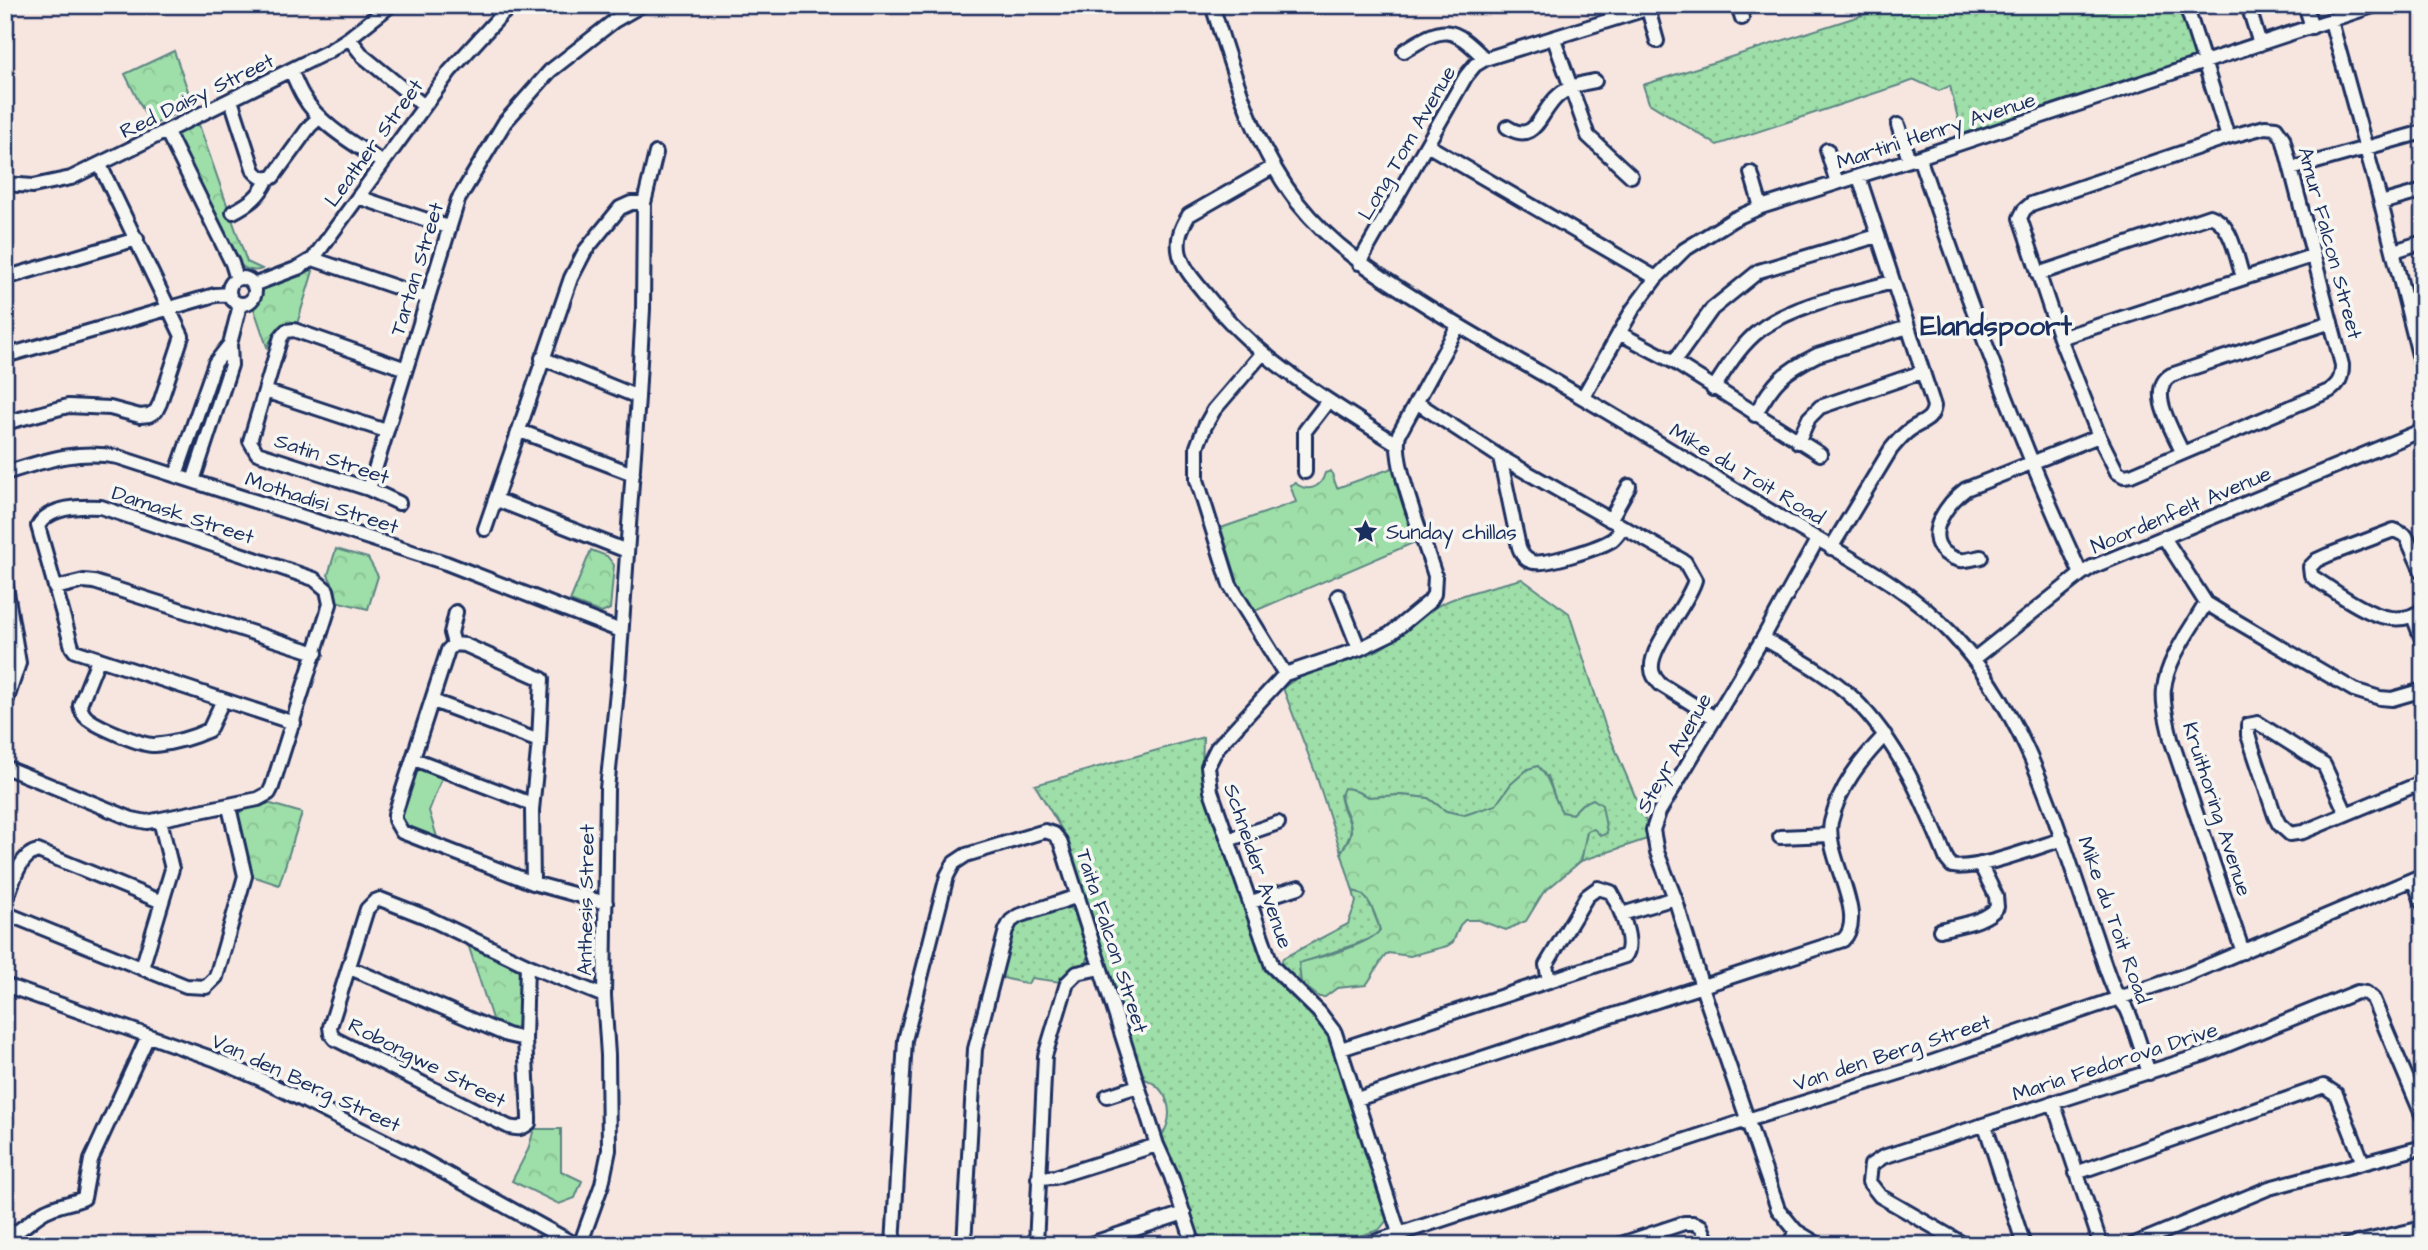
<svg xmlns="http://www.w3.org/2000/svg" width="2428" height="1250" font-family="'Architects Daughter',sans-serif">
  <defs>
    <pattern id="grass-dots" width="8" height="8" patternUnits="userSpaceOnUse" patternTransform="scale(1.75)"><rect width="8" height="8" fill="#9edea8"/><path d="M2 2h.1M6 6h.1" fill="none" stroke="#88bf93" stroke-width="1.8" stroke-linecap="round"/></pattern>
    <pattern id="forest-crowns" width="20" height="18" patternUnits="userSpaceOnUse" patternTransform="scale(1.75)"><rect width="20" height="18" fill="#9edea8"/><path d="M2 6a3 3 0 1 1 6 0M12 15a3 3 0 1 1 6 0" fill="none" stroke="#88bf93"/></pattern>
  </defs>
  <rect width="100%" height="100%" fill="#f7e5e0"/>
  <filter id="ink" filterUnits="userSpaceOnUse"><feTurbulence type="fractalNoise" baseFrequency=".0143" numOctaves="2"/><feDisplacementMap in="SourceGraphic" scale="14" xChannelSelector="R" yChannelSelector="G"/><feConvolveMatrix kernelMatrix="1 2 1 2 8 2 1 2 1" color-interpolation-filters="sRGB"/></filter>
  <g filter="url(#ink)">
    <path fill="url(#grass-dots)" stroke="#5c8683" stroke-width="2" d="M 1877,5 L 2182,5 L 2196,55 L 2191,62 L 1962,135 L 1950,86 L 1939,91 L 1915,80 L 1717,145 L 1649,103 L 1643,85 L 1869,13 Z
      M 1522,579 L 1569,613 L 1605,725 L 1649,829 L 1650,838 L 1581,861 L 1587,831 L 1594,828 L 1582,804 L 1572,814 L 1562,812 L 1556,802 L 1548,776 L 1511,784 L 1496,805 L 1465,815 L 1446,811 L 1428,798 L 1401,795 L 1369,797 L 1351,789 L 1340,795 C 1344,823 1361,822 1341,852 L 1315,772 L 1283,688 C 1310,666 1347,665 1378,650 C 1400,639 1414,620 1434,608 C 1455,595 1498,585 1522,579 Z
      M 1203,737 L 1202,776 L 1260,951 L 1266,966 L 1327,1026 L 1387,1206 L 1387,1220 L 1379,1230 L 1337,1243 L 1337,1245 L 1201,1245 L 1180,1176 L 1161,1137 C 1177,1113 1168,1086 1140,1077 L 1066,837 L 1035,785 Z
      M 1353,891 C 1371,892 1372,914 1380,927 L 1378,934 L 1373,938 L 1299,964 L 1301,983 L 1285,970 L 1281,963 L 1283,958 L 1348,924 L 1356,902 Z
      M 1064,906 C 1082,910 1093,949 1086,964 L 1069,973 L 1061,982 L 1031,978 L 1028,984 L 999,977 L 1012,929 L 1016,923 Z"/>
    <path fill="url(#forest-crowns)" stroke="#5c8683" stroke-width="2" d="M 174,51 L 193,105 L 151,126 L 125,74 Z
      M 197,119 L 247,262 L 262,269 C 250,274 241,267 234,259 L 176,139 L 177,129 Z
      M 304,269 L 313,271 L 297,324 C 279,322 274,333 267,347 L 252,303 L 265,285 Z
      M 1395,467 L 1420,540 L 1255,611 L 1239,586 L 1221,528 L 1296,502 L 1290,485 L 1295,483 C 1308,493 1321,488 1325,473 L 1331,471 L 1337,488 Z
      M 336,549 L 368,558 L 378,576 L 368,609 L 335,601 L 335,589 L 328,575 Z
      M 591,550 L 607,556 L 614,565 L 610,609 L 602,613 L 570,601 Z
      M 1538,766 C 1551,779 1552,796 1562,812 L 1572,814 L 1582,804 L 1593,799 L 1602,805 L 1607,833 L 1601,836 L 1594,829 L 1587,831 L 1581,861 L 1543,893 L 1526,921 L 1506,930 L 1478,920 L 1465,920 L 1460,925 L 1453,942 L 1447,946 L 1410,956 L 1388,953 C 1378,962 1375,974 1366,985 L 1337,988 L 1325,997 L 1319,997 L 1301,983 L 1299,964 L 1302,962 C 1320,957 1370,945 1380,930 C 1376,917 1370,893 1353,891 L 1341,852 C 1345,846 1350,839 1351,832 C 1353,815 1335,803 1344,788 L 1351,789 L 1369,797 L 1401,795 L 1428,798 L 1446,811 L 1465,815 L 1496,805 L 1511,784 L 1528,769 Z
      M 257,804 L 271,804 L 302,813 L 279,885 L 252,876 L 249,872 L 237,817 C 240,808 247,807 257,804 Z
      M 468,944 L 514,963 C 527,979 522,1001 522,1021 C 514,1033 505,1029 494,1025 Z
      M 534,1129 L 561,1129 L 561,1171 L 582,1181 L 575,1198 L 559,1204 L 512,1181 L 528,1150 Z"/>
    <path fill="#9edea8" stroke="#5c8683" stroke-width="2" d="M 421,768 L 443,775 L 429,811 L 437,837 L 436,841 C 427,837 413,834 405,827 C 393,818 410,773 421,768 Z"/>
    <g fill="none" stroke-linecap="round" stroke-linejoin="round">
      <defs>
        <path id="minor" d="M 1212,5 C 1234,74 1253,145 1298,203 C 1331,245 1374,273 1419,301 C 1472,335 1526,364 1580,396 C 1649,436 1717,479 1785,520 C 1842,555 1904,583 1951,633 C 2029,716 2055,823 2092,927 C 2100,948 2107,978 2118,997 C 2121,1001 2124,1005 2127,1009 C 2136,1029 2142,1052 2149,1073
          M 1738,5 L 1742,18
          M 2186,5 L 2228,137
          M 2248,5 L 2260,44
          M 2305,5 L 2312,27
          M 1648,9 L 1657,41
          M 2331,21 L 2381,203 L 2423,371
          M 349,38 L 363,56 L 424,106
          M 1554,39 L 1588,136 L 1631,176
          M 1404,51 C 1445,25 1451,25 1485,59
          M 291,71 C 295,79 298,88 303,96 C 320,126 355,144 383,163
          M 2422,87 L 2423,91
          M 231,100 L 254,171 C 260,178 264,180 273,177 L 310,126 L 320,117
          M 1898,125 L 1909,160
          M 1507,127 C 1537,146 1539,111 1559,95 C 1569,86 1582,83 1595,81
          M 2265,127 L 2276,128 L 2283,138 L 2342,365 C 2342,378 2339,384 2329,391 L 2131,475 L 2124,476 L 2117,472 L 2099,436 L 2060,338 L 2020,218 L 2024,210 L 2031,204 L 2228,137 Z
          M 167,132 L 232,263 L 237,279
          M 1427,145 L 1656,278
          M 1827,150 L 1837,183
          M 1919,157 C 1968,299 2018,438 2081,574
          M 1273,167 L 1189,215 C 1181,228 1176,239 1180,255 C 1184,269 1194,280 1203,291 C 1256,359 1325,399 1397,444
          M 2291,169 L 2423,132
          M 1751,173 L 1761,207
          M 5,184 L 33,186 L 71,178 L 329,51 L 349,38 L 391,5
          M 358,197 L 448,227
          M 2381,203 L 2423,191
          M 233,212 C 250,203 259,197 267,180
          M 2394,251 L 2423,242
          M 313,259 L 428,298
          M 1359,263 L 1466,76 L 1475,65 L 1485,59 L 1659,5
          M 2038,274 L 2210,216 C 2232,223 2236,257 2243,277
          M229 291a13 13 0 1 1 26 0a13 13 0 1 1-26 0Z
          M 5,278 L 137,239
          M 253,285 L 298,268 L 313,259 L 450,71 L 502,14 L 513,5
          M 2407,305 L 2423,299
          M 1619,333 L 1674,362 L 1820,454
          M 2060,338 L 2312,256
          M 1262,354 L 1214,410 L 1205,426 L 1197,447 L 1197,480 L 1230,585 L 1285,674
          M 5,356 L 215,295 L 229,294
          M 542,358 L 638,397
          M 1674,362 L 1712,309 L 1759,271 L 1877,236
          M 1713,389 C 1727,368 1740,345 1760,330 C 1792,305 1853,293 1892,282
          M 265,391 L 386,431
          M 1583,397 L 1633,309 L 1656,278 L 1684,250 L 1734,219 L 1761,207 L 1919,157 L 2376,5
          M 1416,402 L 1500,457 L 1685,562 L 1695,580 C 1688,605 1649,647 1652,669 C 1652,675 1656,679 1660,684 L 1715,718
          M 1755,415 C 1773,382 1783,372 1817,355 L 1908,327
          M 5,423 L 68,406 L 110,408 L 140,416 L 149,415 L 156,411 L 160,403 L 182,336 L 100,165
          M 520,431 L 633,474
          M 1798,442 L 1809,418 L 1820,407 L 1922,372
          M 2182,452 C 2174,432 2146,390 2171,375 L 2331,322
          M 1500,457 L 1519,547 C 1521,553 1524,560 1533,562 C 1547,565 1599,548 1612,540 C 1616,537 1619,532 1622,528
          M 1305,472 L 1305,431 L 1328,401
          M 5,473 C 45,461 76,449 118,457 L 446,563 L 621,631
          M 176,475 L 215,363 L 230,344
          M 193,481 L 231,365 L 230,344 L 240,305
          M 369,489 L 458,200 L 505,122 L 550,71 L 614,21 L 642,5
          M 497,500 L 627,551
          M 399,503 L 369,489 L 257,453 L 250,441 L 281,337 L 286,331 L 294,330 L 406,369
          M 1610,520 L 1629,486
          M 485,529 L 571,278 L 585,251 L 620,208 L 631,203 L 644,203
          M 2165,539 L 2206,603 L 2224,614 L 2354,690 L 2380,698 L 2392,699 L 2423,690
          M 1817,540 L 1763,638 L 1659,812 L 1653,830 L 1657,852 L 1675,898 L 1702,987 L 1778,1209 L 1796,1231 L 1819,1245
          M 1831,548 L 1891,449 C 1897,442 1903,434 1911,429 C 1923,421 1932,421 1934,406 L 1859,177
          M 1981,557 C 1975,558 1966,561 1960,560 C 1954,559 1949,556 1945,553 C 1922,534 1950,501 1966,489 L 2099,436
          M 2423,574 L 2406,536 L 2394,530 L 2328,555 L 2317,560 L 2310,567 L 2311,575 L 2314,578 C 2344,596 2390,637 2423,609
          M 5,580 L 19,663 L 5,705
          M 55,588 L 84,581 L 94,582 L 316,653
          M 1338,596 L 1359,649
          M 2206,603 C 2191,629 2167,659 2164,689 C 2162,705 2168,723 2171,739 L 2243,952
          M 2413,616 L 2423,642
          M 1763,638 C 1793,656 1827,673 1853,698 C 1899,743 1923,801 1947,860 L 1952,866 C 1976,871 2037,847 2063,839
          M 454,644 L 451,633 L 456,612
          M 1974,659 L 2081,574 L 2092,567 L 2423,430
          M 98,660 L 80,705 C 81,711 83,715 88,719 C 99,727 142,746 155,745 C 173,743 194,737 209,730 L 223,700
          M 433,701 L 539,741
          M 414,759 L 532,804
          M 5,767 L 132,819 L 147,822 L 258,799 L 269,793 L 272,787 L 330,604 L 327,590 L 314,579 L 101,507 C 81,506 49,506 38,526 L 72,647 L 75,651 L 294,723
          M 2346,813 L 2324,765 L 2258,723 L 2248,725 L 2248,735 L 2275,816 L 2279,824 L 2290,834 L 2303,832 L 2423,782
          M 1780,837 L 1830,835
          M 1228,840 L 1278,823
          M 2413,879 L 2423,904
          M 533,883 L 532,810 L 539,741 L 542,679 L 465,645 L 454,644 L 448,650 L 395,814 L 395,820 L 402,832 L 533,883 L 606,903
          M 1251,902 L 1299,887
          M 5,903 C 12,886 18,855 38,851 L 162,902
          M 5,913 L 186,986 L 206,987 L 216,977 L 245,876 L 229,807
          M 1622,914 L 1675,898
          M 1940,930 C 1957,925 1987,922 1997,907 L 1996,896 L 1980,864
          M 527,965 L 525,1039 L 529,1117 L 529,1123 C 522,1129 518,1129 509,1127 L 335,1039 L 331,1034 L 330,1027 L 367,909 L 375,901 L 380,899 L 426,917 L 527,965 L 604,996
          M 142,968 L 172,869 L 160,820
          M 350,968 L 507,1035 L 525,1039
          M 5,985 L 214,1059 L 258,1078 L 409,1153 L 576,1245
          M 1341,1049 L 1625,956 C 1636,943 1619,906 1611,892 L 1598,888 L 1587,896 L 1546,965 L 1549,981
          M 1107,1096 L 1138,1086
          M 1357,1099 L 1843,940 C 1869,916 1824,856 1831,822 C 1839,787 1861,760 1885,735
          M 2053,1102 L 2101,1245
          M 1985,1125 L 2024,1245
          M 2076,1173 L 2324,1086 L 2336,1094 L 2363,1163
          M 1038,1178 L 1055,1177 L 1157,1145
          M 1399,1233 L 1335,1033 L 1319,1012 L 1272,966 L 1211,791 L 1208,766 L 1217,748 L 1285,674 L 1359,649 L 1390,634 L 1430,601 L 1434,594 L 1435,576 C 1426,544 1391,463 1399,434 L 1458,326
          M 5,1236 C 24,1232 33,1215 50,1209 C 61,1204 73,1203 84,1198 L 91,1160 L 148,1036
          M 580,1245 L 602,1184 L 609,1150 L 608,1055 L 604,996 L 607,789 L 618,682 L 638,397 L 643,309 L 644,203 L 656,153
          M 893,1245 L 905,1040 L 947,876 L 954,863 L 966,855 L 1045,831 L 1054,834 L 1060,841 L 1157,1145 L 1171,1176 L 1194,1245
          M 964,1245 L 975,1049 L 1006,930 L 1011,921 L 1018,916 L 1078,896
          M 1036,1245 L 1045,1056 L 1067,983 L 1077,973 L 1100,968
          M 1087,1245 L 1184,1213
          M 1365,1245 L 1747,1120 L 1915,1068 L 2189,974 L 2423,875
          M 1618,1245 L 1684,1223 L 1693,1223 L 1701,1226 L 1709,1245
          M 1789,1245 L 1796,1231
          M 1965,1245 L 1880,1196 L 1869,1182 L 1871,1165 L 1883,1157 L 2205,1054 L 2357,992 L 2366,993 L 2373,999 L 2423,1117
          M 2132,1245 L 2269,1188 L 2423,1147
          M 2348,1245 L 2423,1228"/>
      </defs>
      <use href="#minor" stroke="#1b2f5e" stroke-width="18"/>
      <use href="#minor" stroke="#f6f6f2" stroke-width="12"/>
    </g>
  </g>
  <defs>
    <symbol id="sight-bare" viewBox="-9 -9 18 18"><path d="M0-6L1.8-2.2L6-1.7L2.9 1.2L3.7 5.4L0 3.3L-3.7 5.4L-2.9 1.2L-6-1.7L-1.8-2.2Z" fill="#1b2f5e" stroke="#f6f6f2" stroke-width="2.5" paint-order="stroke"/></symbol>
  </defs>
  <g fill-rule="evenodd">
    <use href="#sight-bare" x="1348" y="514" width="35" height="35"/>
  </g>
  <g text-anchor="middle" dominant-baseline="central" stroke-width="7" stroke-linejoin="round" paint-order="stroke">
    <g font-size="21" fill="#1b2f5e" stroke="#f6f6f2">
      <text transform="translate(197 96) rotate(-26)">Red Daisy Street</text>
      <text transform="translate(1936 131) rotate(-18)">Martini Henry Avenue</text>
      <text transform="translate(374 143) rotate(-54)">Leather Street</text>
      <text transform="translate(1407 143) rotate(-60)">Long Tom Avenue</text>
      <text transform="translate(2330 243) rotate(75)">Amur Falcon Street</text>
      <text transform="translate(417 269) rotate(-73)">Tartan Street</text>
      <text transform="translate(332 459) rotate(19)">Satin Street</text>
      <text transform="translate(1747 474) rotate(31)">Mike du Toit Road</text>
      <text transform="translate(322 503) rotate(18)">Mothadisi Street</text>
      <text transform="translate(2181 510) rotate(-23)">Noordenfelt Avenue</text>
      <text transform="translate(183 515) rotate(18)">Damask Street</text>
      <text transform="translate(1674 753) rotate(-61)">Steyr Avenue</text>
      <text transform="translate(2217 809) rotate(72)">Kruithoring Avenue</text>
      <text transform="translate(1258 866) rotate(71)">Schneider Avenue</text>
      <text transform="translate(586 900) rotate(-89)">Anthesis Street</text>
      <text transform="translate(2114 920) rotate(70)">Mike du Toit Road</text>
      <text transform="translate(1112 941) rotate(72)">Taita Falcon Street</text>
      <text transform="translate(1892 1053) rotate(-18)">Van den Berg Street</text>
      <text transform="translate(2115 1062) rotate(-18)">Maria Fedorova Drive</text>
      <text transform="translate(427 1063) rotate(27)">Robongwe Street</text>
      <text transform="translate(306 1083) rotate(25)">Van den Berg Street</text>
    </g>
    <g font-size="21" fill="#1b2f5e" stroke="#f6f6f2" text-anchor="start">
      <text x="1386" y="532">Sunday chillas</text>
    </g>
    <g font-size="28" font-weight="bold" fill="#1b2f5e" stroke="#f6f6f2">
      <text x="1996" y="326">Elandspoort</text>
    </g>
  </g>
  <rect width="2428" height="1250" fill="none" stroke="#f6f6f2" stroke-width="28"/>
  <rect x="14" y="14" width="2400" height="1222" fill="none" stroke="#1b2f5e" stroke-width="2.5" filter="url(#ink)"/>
</svg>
